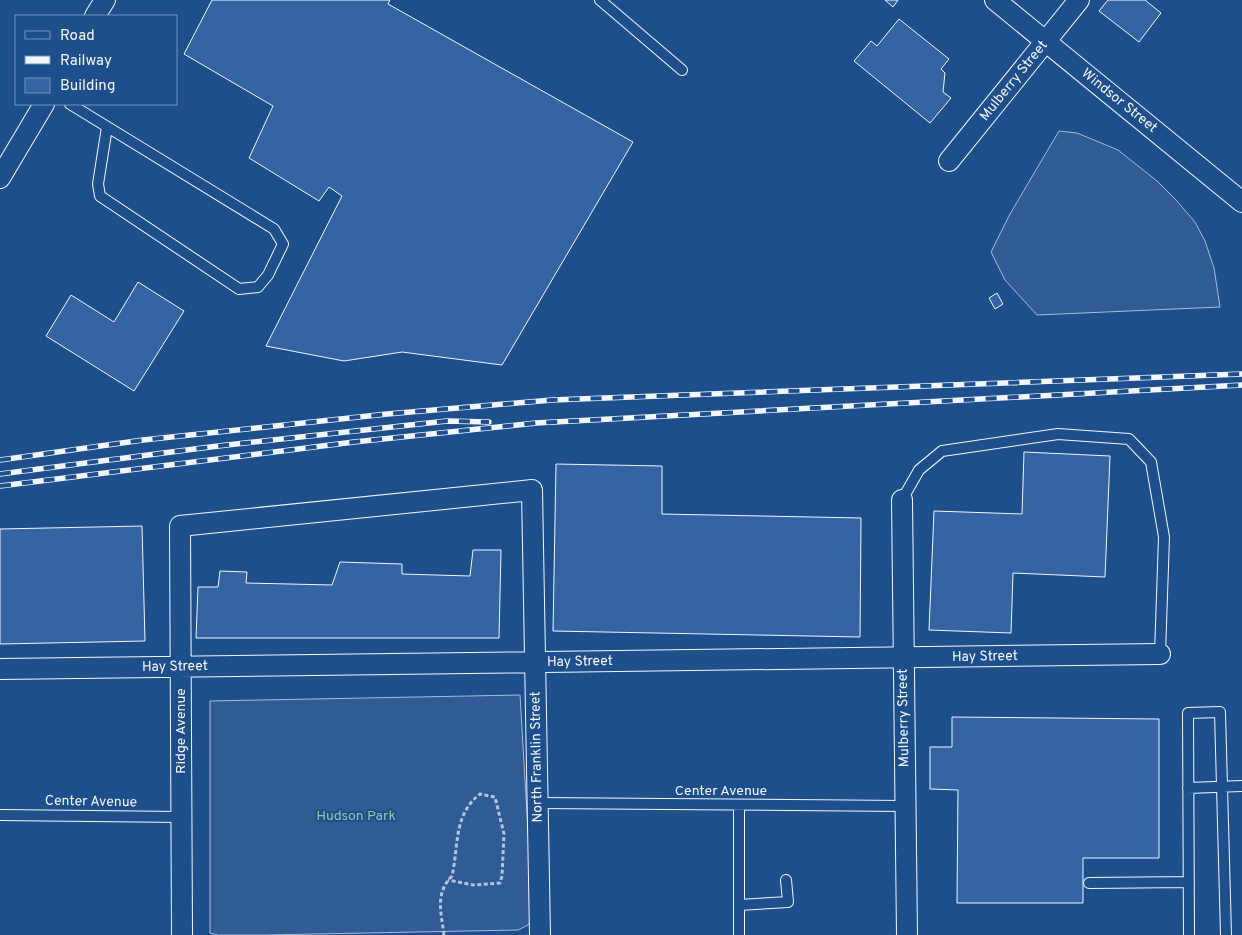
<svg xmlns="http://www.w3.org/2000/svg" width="1242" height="935" font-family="Overpass,sans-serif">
  <rect width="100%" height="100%" fill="#1f4e8c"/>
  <path fill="#305b95" stroke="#a8bbd7" d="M 1059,131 L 1077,133 L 1118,150 L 1157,181 L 1176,200 L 1195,222 L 1205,241 L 1214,268 L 1220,307 L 1037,315 L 1005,280 L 991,252 L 1010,214 Z
    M 520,695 L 533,916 L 528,925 L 518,930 L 264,935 L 218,935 L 210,933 L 210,701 Z"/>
  <path fill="#3563a3" stroke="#f2f6ff" d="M 212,0 L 390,0 L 388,4 L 633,142 L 502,365 L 402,352 L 344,361 L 266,346 L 342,196 L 329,187 L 319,201 L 249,158 L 273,106 L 184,54 Z
    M 885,0 L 898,0 L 893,7 Z
    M 1108,0 L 1145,0 L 1161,13 L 1139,42 L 1099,11 Z
    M 899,19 L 949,59 L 941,69 L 945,73 L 943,92 L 951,98 L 930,123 L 854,61 L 871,41 L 877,46 Z
    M 138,282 L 184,311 L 134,391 L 46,336 L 71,295 L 114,322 Z
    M 997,293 L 1003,304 L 995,309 L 989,298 Z
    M 1024,452 L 1110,456 L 1105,577 L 1013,573 L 1011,633 L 929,630 L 934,511 L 1022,514 Z
    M 556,464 L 662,466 L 662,514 L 861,518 L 860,637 L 553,631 Z
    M 142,526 L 145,641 L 0,644 L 0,529 Z
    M 473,550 L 501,550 L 499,638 L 196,638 L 198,587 L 218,587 L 220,571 L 247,572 L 246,583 L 332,585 L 340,562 L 402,564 L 402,574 L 470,576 Z
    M 952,717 L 1159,719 L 1159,858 L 1083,858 L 1083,903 L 957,903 L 958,790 L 930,789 L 930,747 L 952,747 Z"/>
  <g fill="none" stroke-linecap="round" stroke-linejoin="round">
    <defs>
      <path id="service" d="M 600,0 L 682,70
        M 70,104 L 274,229 L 283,244 L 268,275 L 258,287 L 239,289 L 100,196 L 98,184 L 107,127
        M 902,500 L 919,470 L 942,451 L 1058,434 L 1129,439 L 1151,462 L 1164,537 L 1160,654
        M 1188,788 L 1242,786
        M 538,803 L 905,806
        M 739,805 L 739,935
        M 0,815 L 181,817
        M 1089,883 L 1189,882
        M 739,905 L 788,902 L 786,880
        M 1189,935 L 1188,713 L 1220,712 L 1226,935"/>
      <path id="minor" d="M 995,0 L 1242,202
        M 95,16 L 105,0
        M 949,161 L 1079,0
        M 0,178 L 44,104
        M 902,500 L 907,935
        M 0,669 L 1160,654
        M 182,935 L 180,526 L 532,490 L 540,935"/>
    </defs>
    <use href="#service" stroke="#f2f6ff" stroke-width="12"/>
    <use href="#minor" stroke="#f2f6ff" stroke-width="22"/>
    <path stroke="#b3c4dc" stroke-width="3" stroke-dasharray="4 2.5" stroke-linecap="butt" d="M 444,935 C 441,912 435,893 452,876 C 459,846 453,815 480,794 L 495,797 L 504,834 L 502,876 L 500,883 L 473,885 L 448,880"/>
    <use href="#service" stroke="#1f4e8c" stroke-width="10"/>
    <use href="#minor" stroke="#1f4e8c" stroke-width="20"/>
    <defs>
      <path id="rail" d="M 0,460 L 143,440 L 387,414 L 552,400 L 1242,374
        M 0,474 L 218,446 L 447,421 L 489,422
        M 0,486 L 354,442 L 536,423 L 1242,385"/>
    </defs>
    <use href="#rail" stroke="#f2f6ff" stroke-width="5.5"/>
    <use href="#rail" stroke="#1f4e8c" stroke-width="4" stroke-dasharray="11" stroke-linecap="butt"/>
  </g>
  <g text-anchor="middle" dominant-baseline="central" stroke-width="4" stroke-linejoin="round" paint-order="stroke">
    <g font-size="14" fill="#f2f6ff" stroke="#1f4e8c">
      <text transform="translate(1014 81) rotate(-51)">Mulberry Street</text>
      <text transform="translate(1119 101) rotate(39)">Windsor Street</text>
      <text transform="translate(985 657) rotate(-1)">Hay Street</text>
      <text transform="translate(580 662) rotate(-1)">Hay Street</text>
      <text transform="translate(175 667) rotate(-1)">Hay Street</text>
      <text transform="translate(904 718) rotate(-91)">Mulberry Street</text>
      <text transform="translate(181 731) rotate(-90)">Ridge Avenue</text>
      <text transform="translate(537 757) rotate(-91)">North Franklin Street</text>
      <text x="721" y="791">Center Avenue</text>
      <text transform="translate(91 802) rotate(1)">Center Avenue</text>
    </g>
    <g font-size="14" fill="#97c8a6" stroke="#1f4e8c">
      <text x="356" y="816">Hudson Park</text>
    </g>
  </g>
  <rect x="15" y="15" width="162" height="90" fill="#1f4e8c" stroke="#7391ba"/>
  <rect x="25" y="31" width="25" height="8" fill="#1f4e8c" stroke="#7391ba"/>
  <text x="60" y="40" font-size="15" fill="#f2f6ff">Road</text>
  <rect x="25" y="56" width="25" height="8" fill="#f2f6ff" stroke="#7391ba"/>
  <text x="60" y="65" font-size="15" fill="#f2f6ff">Railway</text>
  <rect x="25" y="78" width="25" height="15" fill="#3563a3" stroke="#7391ba"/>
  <text x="60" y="90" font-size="15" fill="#f2f6ff">Building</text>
</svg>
